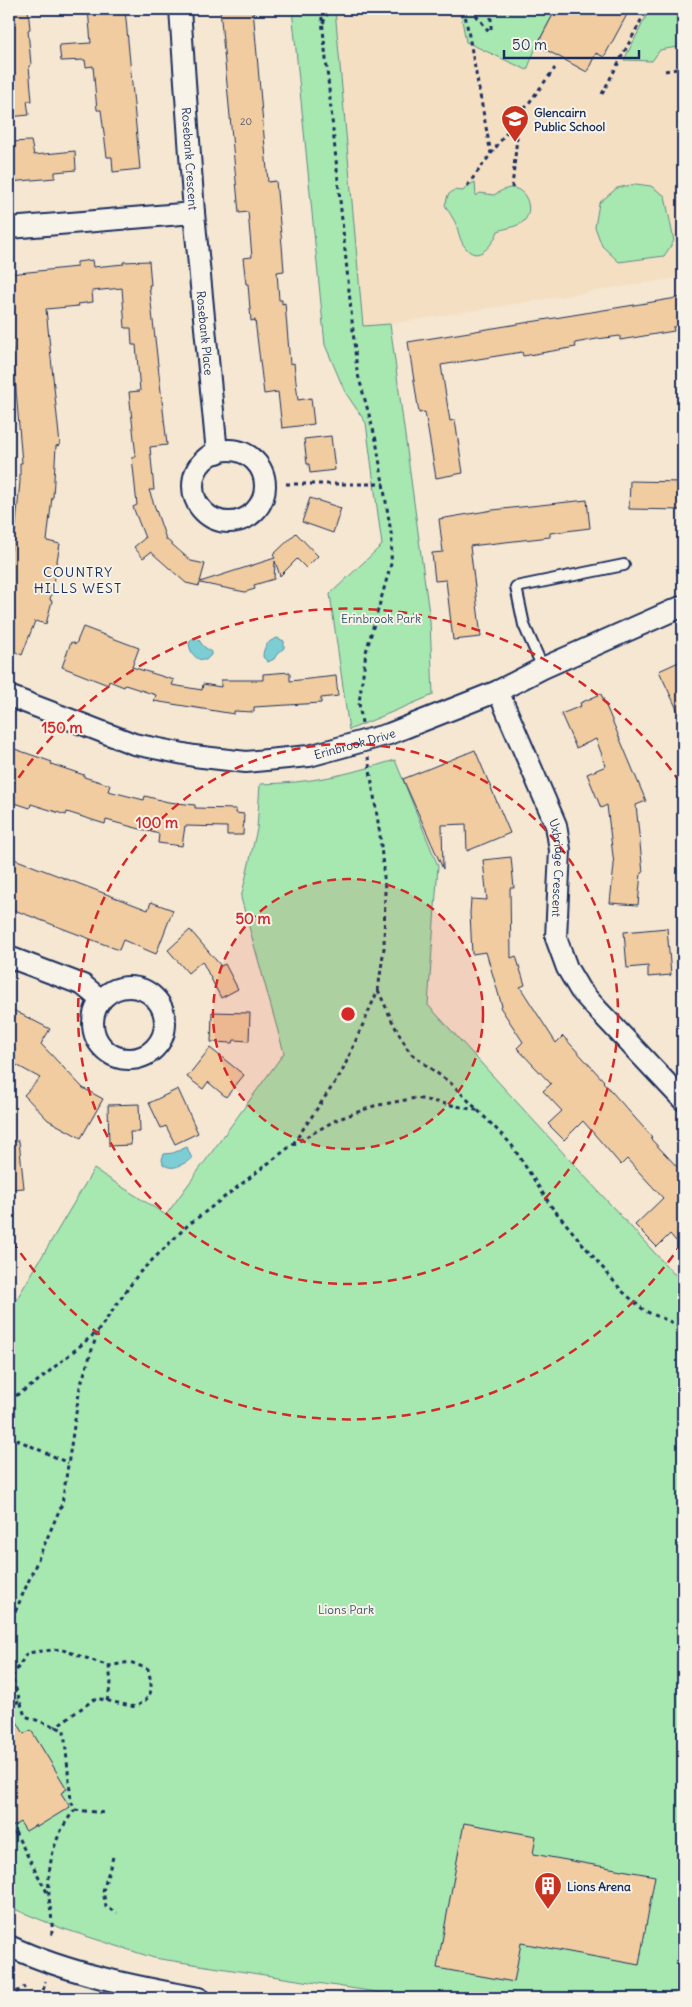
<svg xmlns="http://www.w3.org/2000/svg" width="692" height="2007" font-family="Delius,sans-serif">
  <rect width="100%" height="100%" fill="#f5e7d2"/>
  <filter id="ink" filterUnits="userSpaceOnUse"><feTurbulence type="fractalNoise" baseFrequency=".02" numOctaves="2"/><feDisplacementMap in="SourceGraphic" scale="10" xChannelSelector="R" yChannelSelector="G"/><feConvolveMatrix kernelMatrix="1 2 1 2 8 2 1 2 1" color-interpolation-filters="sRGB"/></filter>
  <g filter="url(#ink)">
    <path fill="#f4dfc3" d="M 335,9 L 683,9 L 683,277 L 390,324 L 363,327 Z"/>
    <path fill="#a7e7b0" stroke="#618b87" d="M 292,9 L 335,9 L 363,326 L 390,324 L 430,621 L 433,695 L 349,730 L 330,594 L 382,545 L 366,423 L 345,392 L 325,345 Z
      M 460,9 L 556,9 L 537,45 L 527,70 L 466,42 Z
      M 650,9 L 683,9 L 683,46 L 660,50 L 652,61 L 624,60 Z
      M 475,182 L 476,196 L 480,193 L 494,195 C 499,192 505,188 512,188 C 527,189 534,210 524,221 C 518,227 506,228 498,231 C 494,243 478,265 465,247 C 459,240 459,231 455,222 C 452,216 448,211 445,205 L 448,195 L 454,190 L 463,191 L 467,186 Z
      M 636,184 L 651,186 L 665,196 L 674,241 L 664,256 L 619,262 L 602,246 L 595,227 L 599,203 L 617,188 Z
      M 395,760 L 438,866 L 428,1005 L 674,1274 L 683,1275 L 683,1959 L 675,1998 L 415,1998 L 154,1958 L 61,1928 L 9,1907 L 9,1312 L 94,1169 L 166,1215 L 284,1053 L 241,898 L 257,829 L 260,784 C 311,783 346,775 395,760 Z"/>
    <path fill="#7dced4" stroke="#568ea5" d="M 193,638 L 199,640 L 203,646 L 211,652 L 211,655 L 206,660 C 196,661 190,653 189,643 Z
      M 277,638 L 284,641 L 284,648 L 277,654 L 274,659 L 268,662 L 263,657 C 263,647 268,641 277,638 Z
      M 187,1147 L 192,1159 C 182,1164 173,1172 163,1164 L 162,1159 L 164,1154 L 173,1153 Z"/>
    <path fill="#f0cca0" stroke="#1b2f5e" d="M 9,9 L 28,9 L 30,29 L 28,30 L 31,65 L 29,66 L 32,101 L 27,101 L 29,115 L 9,117 Z
      M 88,9 L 125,9 L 140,169 L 113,172 L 112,157 L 107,157 L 101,110 L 97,110 L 93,66 L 86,67 L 85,60 L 61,61 L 59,45 L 91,43 Z
      M 220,9 L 253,9 L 268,182 L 276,181 L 282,245 L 284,271 L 277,272 L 279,300 L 282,300 L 282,304 L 285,303 L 290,364 L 294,363 L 298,400 L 311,398 L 314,424 L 282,428 L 278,392 L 264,394 L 255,320 L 251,321 L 248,284 L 246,284 L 243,258 L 252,257 L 248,212 L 239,213 Z
      M 556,9 L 630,9 L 604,57 L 596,53 L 587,72 L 537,45 Z
      M 31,141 L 34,155 L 75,151 L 76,170 L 55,172 L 55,178 L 9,182 L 9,142 Z
      M 92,260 L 93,267 L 124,264 L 123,262 L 149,261 L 151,285 L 149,285 L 167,445 L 150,447 L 154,490 L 149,490 L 166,539 L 191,561 L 205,564 L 200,582 L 275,558 L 273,555 L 296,533 L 318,556 L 306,568 L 297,559 L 280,576 L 275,561 L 274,579 L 254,585 L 255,589 L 245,592 L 200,583 L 199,586 L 186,583 L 151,552 L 143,558 L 134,547 L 145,538 L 133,507 L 137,505 L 132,457 L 136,457 L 129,392 L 140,391 L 136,345 L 132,345 L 131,328 L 125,328 L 122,288 L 92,291 L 93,302 L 78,304 L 79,306 L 46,309 L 60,445 L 56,446 L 53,497 L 52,497 L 47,541 L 60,544 L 50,600 L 52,601 L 46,624 L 35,621 L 22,655 L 9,649 L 9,560 L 16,525 L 20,481 L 20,463 L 22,463 L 9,304 L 9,274 L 77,267 L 77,262 Z
      M 683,297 L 683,326 L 673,327 L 674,331 L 620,340 L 620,336 L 597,339 L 575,343 L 576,347 L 523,356 L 522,352 L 441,365 L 450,421 L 455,420 L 463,473 L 436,478 L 425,412 L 419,413 L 408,342 Z
      M 331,436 L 335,470 L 310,473 L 309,464 L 307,464 L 304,439 Z
      M 630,481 L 683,482 L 683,510 L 629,509 Z
      M 310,498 L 341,508 L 333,533 L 302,522 Z
      M 587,500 L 590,528 L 550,533 L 550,537 L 470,546 L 481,637 L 453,640 L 446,580 L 435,581 L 432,553 L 443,552 L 439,519 L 493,510 Z
      M 83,627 L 139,648 L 132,667 L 174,680 L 172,685 L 202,690 L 203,684 L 221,687 L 221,680 L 263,680 L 263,674 L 290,672 L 290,681 L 336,676 L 338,696 L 321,698 L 321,703 L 254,707 L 254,712 L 234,711 L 234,714 L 154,701 L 156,695 L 125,685 L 124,687 L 109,681 L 108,685 L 62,667 L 71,642 L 76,644 Z
      M 683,660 L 683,722 L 659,671 Z
      M 601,694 L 646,801 L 636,805 L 643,873 L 641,873 L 638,905 L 610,903 L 614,865 L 607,805 L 601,808 L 587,774 L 606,766 L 596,739 L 576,748 L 561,714 L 581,706 L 580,703 Z
      M 9,747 L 52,762 L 51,764 L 84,775 L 84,777 L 110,785 L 108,791 L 144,800 L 145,796 L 168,802 L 195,805 L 195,808 L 236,809 L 236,813 L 244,814 L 243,835 L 227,835 L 227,827 L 185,826 L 182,846 L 158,843 L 159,834 L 106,820 L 105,824 L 67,812 L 66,815 L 31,804 L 30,808 L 9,801 Z
      M 475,750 L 510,833 L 467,851 L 466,824 L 442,825 L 443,869 L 403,779 Z
      M 9,857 L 148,910 L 151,902 L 173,910 L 156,954 L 123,940 L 119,950 L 9,908 Z
      M 511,857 L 514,888 L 510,888 L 511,958 L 516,956 L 525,985 L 520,987 L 556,1043 L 563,1036 L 604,1081 L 603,1082 L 652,1137 L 650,1138 L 681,1171 L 676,1176 L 683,1183 L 683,1234 L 676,1241 L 670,1234 L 657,1247 L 635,1225 L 663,1198 L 627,1159 L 621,1165 L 583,1121 L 564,1140 L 548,1124 L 562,1111 L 543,1091 L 551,1084 L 517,1048 L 523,1042 L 500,1007 L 502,1006 L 486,952 L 472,954 L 470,913 L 471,899 L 487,900 L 483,860 Z
      M 667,928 L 671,975 L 648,977 L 648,966 L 627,968 L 624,932 Z
      M 190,930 L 221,966 L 225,964 L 238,989 L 221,998 L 202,961 L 188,973 L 168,950 Z
      M 9,1008 L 50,1029 L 41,1044 L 83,1088 L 103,1099 L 81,1138 L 48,1120 L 24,1095 L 40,1078 L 9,1061 Z
      M 212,1012 L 250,1013 L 249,1041 L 234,1040 L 233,1043 L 211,1042 Z
      M 210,1048 L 244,1075 L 226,1097 L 208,1082 L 203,1089 L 187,1077 Z
      M 178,1089 L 198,1133 L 175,1144 L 166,1126 L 161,1128 L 149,1103 Z
      M 139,1104 L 140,1132 L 130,1132 L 131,1145 L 109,1146 L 108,1105 Z
      M 9,1141 L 19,1141 L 24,1188 L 9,1189 Z
      M 9,1708 L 24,1734 L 31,1730 L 67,1789 L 61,1793 L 70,1807 L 37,1827 L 36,1825 L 26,1831 L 20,1822 L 9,1829 Z
      M 464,1823 L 536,1836 L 533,1854 L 655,1876 L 639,1965 L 521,1943 L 514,1982 L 437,1968 Z"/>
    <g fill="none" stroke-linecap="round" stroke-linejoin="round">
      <defs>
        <path id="lane" d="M 543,668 L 524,625 L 516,587 L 624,565"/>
        <g id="street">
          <path id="s1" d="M 180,9 L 194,213 L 217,453"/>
          <path d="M 9,228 L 194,213"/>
          <circle cx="229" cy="486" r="36"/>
          <path id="s2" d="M 498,691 L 556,825 L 560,850 L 556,938 L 567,968 L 580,990 L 597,1009 L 683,1100"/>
          <path id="s3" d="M 9,696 L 134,744 L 194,756 L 246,762 L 309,756 L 389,734 L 498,691 L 543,668 L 683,606"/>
          <path d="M 9,957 L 83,985 L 101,1000"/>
          <circle cx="129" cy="1023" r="36"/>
          <path d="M 9,1946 C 67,1973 136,1987 199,1998"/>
        </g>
      </defs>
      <use href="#lane" stroke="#1b2f5e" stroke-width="14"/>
      <use href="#street" stroke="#1b2f5e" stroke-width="24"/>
      <path stroke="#1b2f5e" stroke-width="3" stroke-dasharray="4 4" stroke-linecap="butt" d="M 321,9 L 357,371 L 376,440 L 392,539 L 391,564 L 366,652 L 359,703 L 362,723
        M 464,9 L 491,154
        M 471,9 L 491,34
        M 491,9 L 491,33
        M 323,23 L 330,9
        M 665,71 L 683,68
        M 602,94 L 647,9
        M 467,186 L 555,68
        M 512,188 L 519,117
        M 286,484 L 384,484
        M 378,990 L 394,1025 L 410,1053 L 453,1085 L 511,1144 L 551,1206 L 622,1291 L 645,1311 L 683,1327
        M 293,1144 L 342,1072 L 378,990 L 384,948 L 385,889 L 380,835 L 368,757
        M 9,1400 L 34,1384 L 98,1331 L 139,1273 L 187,1226 L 292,1145 L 336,1120 L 374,1106 L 416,1098 L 481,1111
        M 9,1436 L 68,1463
        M 9,1626 L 62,1504 L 80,1387 L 98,1331
        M 9,1673 L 12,1677 L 25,1716 L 64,1730 L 71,1801 L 75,1810 C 54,1834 47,1865 49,1896 C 50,1911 54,1924 51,1938
        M 12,1677 L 27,1653 L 60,1649 L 109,1666 L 130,1662 L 148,1669 C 153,1689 154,1697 135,1707 L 96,1698 L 55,1727
        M 107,1701 L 111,1683 L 109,1666
        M 9,1707 L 19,1701
        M 75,1810 L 106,1813
        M 15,1832 L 49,1896
        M 113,1857 L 103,1891 L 106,1907 L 117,1913
        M 9,1996 L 25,1987
        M 42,1998 L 45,1981"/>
      <use href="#lane" stroke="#f7f3e8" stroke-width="10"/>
      <use href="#street" stroke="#f7f3e8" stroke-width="20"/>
    </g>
  </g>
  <circle cx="348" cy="1014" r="135" fill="#d62828" fill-opacity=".12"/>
  <g fill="none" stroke="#d62828" stroke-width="2.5" stroke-dasharray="9 6">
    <circle cx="348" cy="1014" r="135"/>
    <circle cx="348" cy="1014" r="270"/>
    <path d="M682 1243A405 405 0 0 1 10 1238M10 790A405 405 0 0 1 682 785"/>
  </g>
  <defs>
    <symbol id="school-pin" viewBox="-11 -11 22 30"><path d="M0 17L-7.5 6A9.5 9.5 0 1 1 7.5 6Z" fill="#c8321e" stroke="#f7f3e8"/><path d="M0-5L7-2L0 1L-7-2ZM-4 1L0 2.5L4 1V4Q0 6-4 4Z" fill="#fff"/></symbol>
    <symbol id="building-pin" viewBox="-11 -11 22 30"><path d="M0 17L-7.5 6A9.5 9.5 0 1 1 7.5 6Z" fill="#c8321e" stroke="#f7f3e8"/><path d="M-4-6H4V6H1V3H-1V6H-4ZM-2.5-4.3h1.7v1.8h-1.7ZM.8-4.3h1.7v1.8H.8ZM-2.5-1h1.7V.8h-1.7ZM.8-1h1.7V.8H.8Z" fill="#fff"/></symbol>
  </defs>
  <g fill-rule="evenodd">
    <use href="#school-pin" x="499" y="103" width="32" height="43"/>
    <use href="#building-pin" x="532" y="1870" width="32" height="43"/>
  </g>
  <g text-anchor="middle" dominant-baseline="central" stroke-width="4" stroke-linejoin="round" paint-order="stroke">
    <g font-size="10" fill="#50566e">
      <text x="246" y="121">20</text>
    </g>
    <g font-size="12" font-weight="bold" fill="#1b2f5e" stroke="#f7f3e8" text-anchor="start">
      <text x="534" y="112">Glencairn<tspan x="534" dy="14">Public School</tspan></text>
      <text x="567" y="1886">Lions Arena</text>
    </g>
    <g font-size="12" fill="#1b2f5e" stroke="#f7f3e8">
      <text stroke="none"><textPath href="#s1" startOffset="150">Rosebank Crescent</textPath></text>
      <text stroke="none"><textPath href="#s1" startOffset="325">Rosebank Place</textPath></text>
      <text stroke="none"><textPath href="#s3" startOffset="358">Erinbrook Drive</textPath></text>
      <text stroke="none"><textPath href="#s2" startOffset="189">Uxbridge Crescent</textPath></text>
    </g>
    <g font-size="12" fill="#37546e" stroke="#f7f3e8">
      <text x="381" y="618">Erinbrook Park</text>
      <text x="346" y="1609">Lions Park</text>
    </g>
    <g font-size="14" letter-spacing="1" fill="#1b2f5e" stroke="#f7f3e8">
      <text x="78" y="572">COUNTRY<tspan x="78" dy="16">HILLS WEST</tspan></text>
    </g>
  </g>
  <circle cx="348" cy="1014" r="8" fill="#d62828" stroke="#f7f3e8" stroke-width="2.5"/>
  <g font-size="15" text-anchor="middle" font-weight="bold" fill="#d62828" stroke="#f7f3e8" stroke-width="4" stroke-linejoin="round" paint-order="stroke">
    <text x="62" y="733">150 m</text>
    <text x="157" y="828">100 m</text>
    <text x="253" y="924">50 m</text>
  </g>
  <rect width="692" height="2007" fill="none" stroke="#f7f3e8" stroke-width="30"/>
  <rect x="15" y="15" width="662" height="1977" fill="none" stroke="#1b2f5e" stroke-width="2" filter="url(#ink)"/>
  <path d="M504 50v8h135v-8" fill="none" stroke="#1b2f5e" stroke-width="2.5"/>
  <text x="512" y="50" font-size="15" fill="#1b2f5e" stroke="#f7f3e8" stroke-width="4" paint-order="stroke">50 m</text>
</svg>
